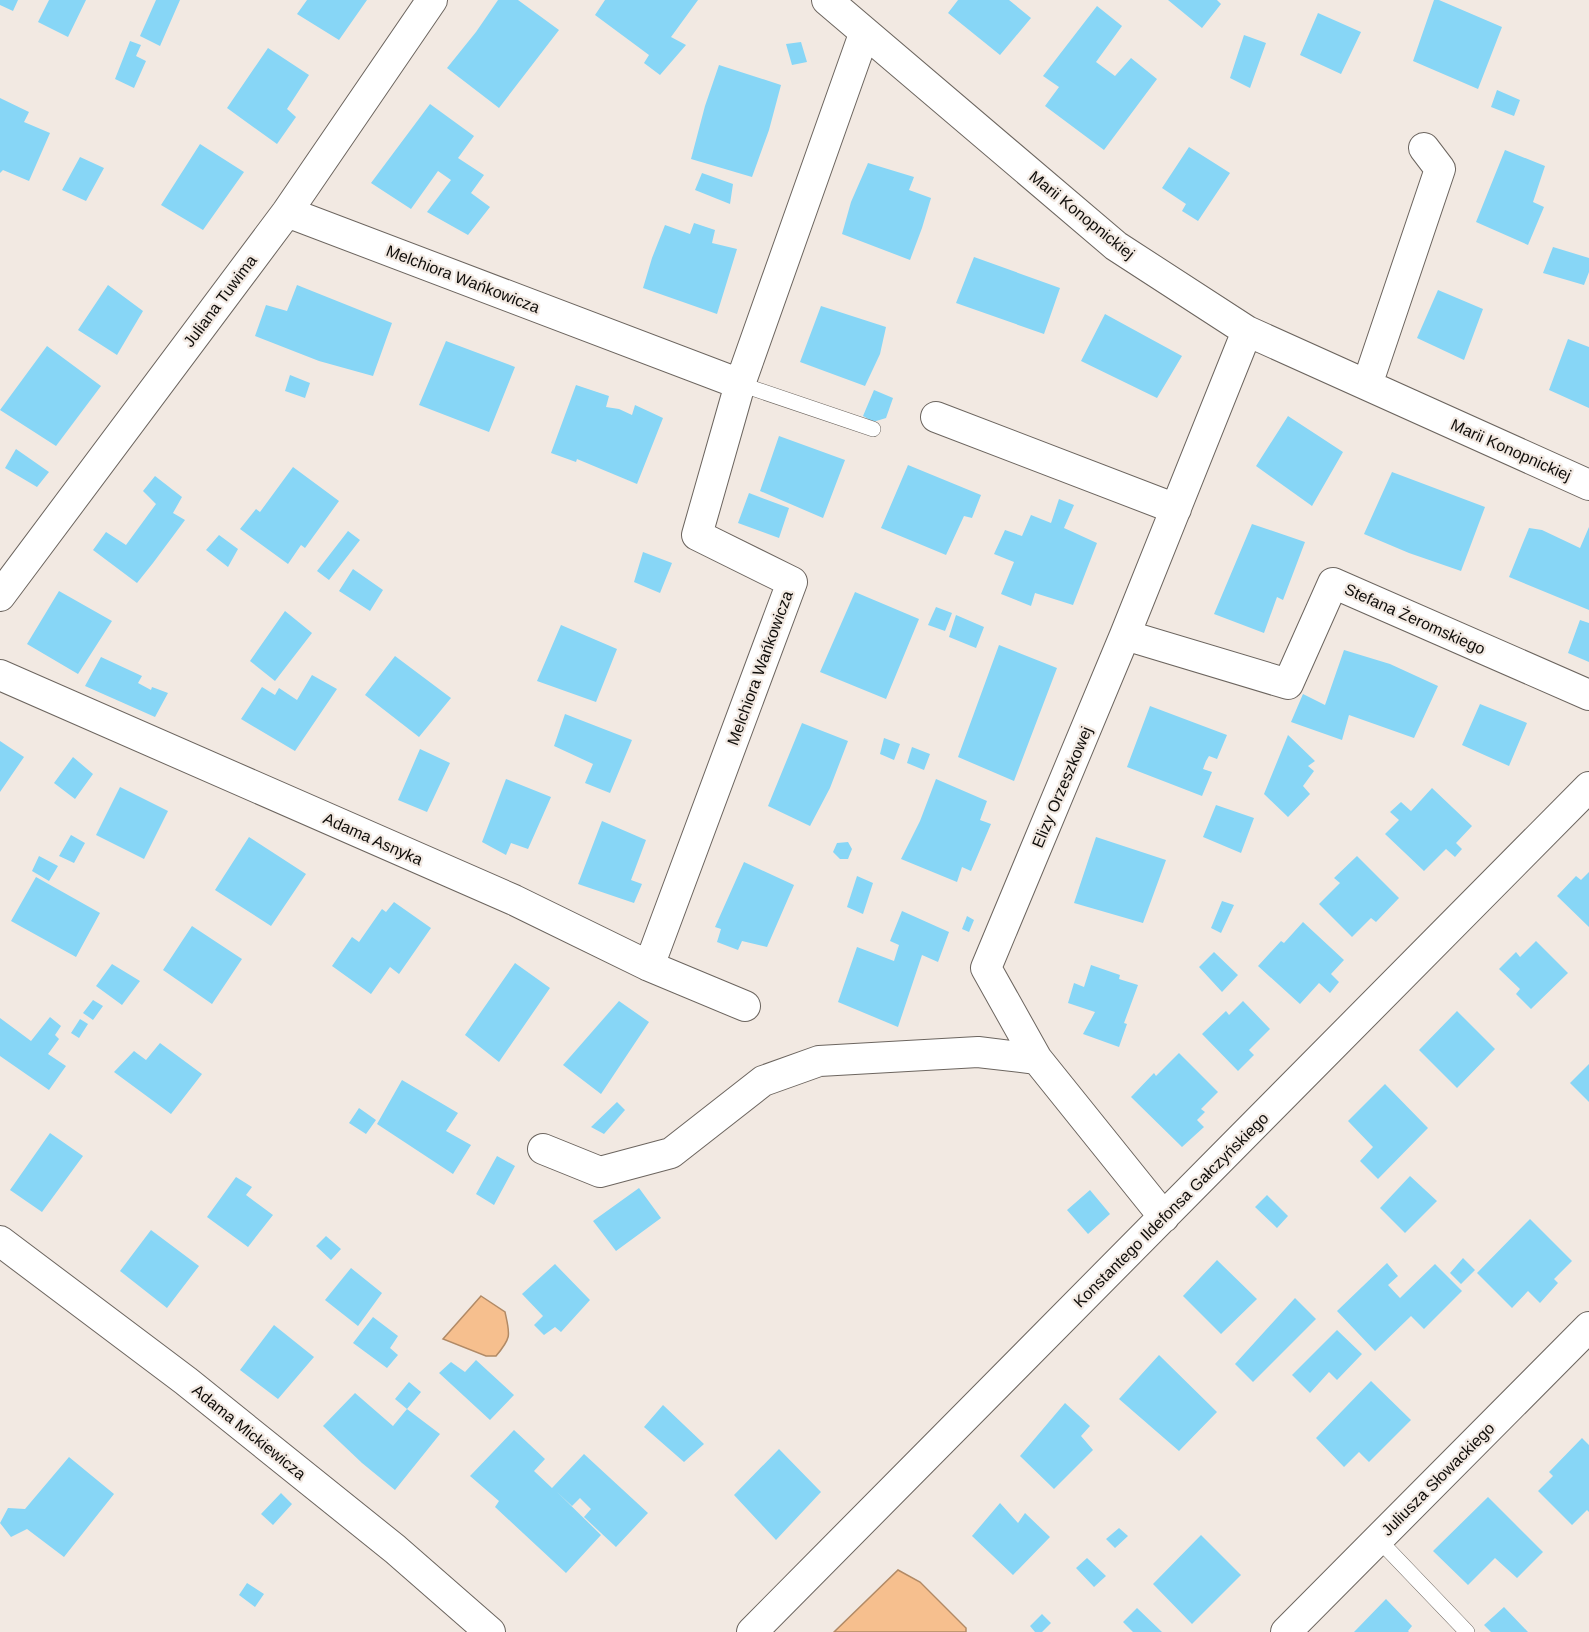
<svg xmlns="http://www.w3.org/2000/svg" width="1589" height="1632" font-family="Helvetica,sans-serif">
  <rect width="100%" height="100%" fill="#f2e9e2"/>
  <path fill="#f6bf8e" stroke="#b18a66" stroke-width="1.5" d="M 481,1296 L 505,1312 C 510,1335 512,1337 496,1356 L 486,1356 L 443,1339 Z
    M 898,1570 L 920,1582 L 966,1628 L 966,1632 L 834,1632 Z"/>
  <path fill="#87d6f6" d="M 0,0 L 18,0 L 13,11 L 0,5 Z
    M 49,0 L 86,0 L 68,37 L 38,22 Z
    M 156,0 L 180,0 L 160,46 L 140,36 Z
    M 307,0 L 367,0 L 339,40 L 297,14 Z
    M 498,0 L 518,0 L 559,30 L 499,108 L 447,68 L 476,32 Z
    M 605,0 L 698,0 L 671,37 L 686,45 L 660,75 L 644,63 L 649,55 L 595,15 Z
    M 958,0 L 1009,0 L 1031,18 L 1000,55 L 948,13 Z
    M 1168,0 L 1217,0 L 1221,4 L 1202,28 Z
    M 1434,0 L 1439,0 L 1502,27 L 1478,89 L 1413,61 Z
    M 1097,6 L 1122,26 L 1096,62 L 1115,76 L 1131,58 L 1157,79 L 1104,150 L 1045,106 L 1059,87 L 1043,76 Z
    M 1318,13 L 1361,32 L 1341,74 L 1300,55 Z
    M 1244,35 L 1266,43 L 1250,88 L 1230,78 Z
    M 130,41 L 141,45 L 136,56 L 146,61 L 134,88 L 115,79 Z
    M 801,42 L 807,62 L 792,65 L 786,44 Z
    M 268,48 L 309,75 L 287,109 L 296,117 L 277,144 L 227,108 Z
    M 719,65 L 781,85 L 769,130 L 752,177 L 691,159 L 705,106 Z
    M 1497,90 L 1520,100 L 1514,116 L 1491,107 Z
    M 0,98 L 29,112 L 24,122 L 50,133 L 29,181 L 3,170 L 0,173 Z
    M 430,104 L 474,136 L 458,158 L 484,175 L 471,193 L 490,207 L 468,235 L 427,212 L 451,180 L 438,171 L 411,209 L 371,183 Z
    M 200,144 L 244,172 L 203,230 L 161,205 Z
    M 1189,147 L 1230,173 L 1198,221 L 1182,211 L 1186,204 L 1162,188 Z
    M 1505,150 L 1545,166 L 1533,202 L 1544,207 L 1528,245 L 1476,222 Z
    M 80,157 L 104,168 L 86,201 L 62,190 Z
    M 868,163 L 914,177 L 909,190 L 931,198 L 922,228 L 910,260 L 842,234 L 851,202 Z
    M 702,173 L 733,184 L 730,204 L 695,190 Z
    M 694,223 L 715,230 L 712,243 L 737,249 L 717,314 L 643,288 L 652,258 L 665,225 L 690,234 Z
    M 1553,247 L 1589,258 L 1589,272 L 1584,285 L 1543,273 Z
    M 974,257 L 1060,288 L 1044,334 L 956,303 Z
    M 108,285 L 143,311 L 117,355 L 78,330 Z
    M 297,285 L 392,323 L 373,376 L 319,361 L 255,336 L 266,305 L 287,311 Z
    M 1438,290 L 1483,309 L 1464,360 L 1417,338 Z
    M 821,306 L 886,327 L 880,354 L 865,386 L 800,362 Z
    M 1105,314 L 1182,356 L 1157,398 L 1081,361 Z
    M 1568,339 L 1589,347 L 1589,408 L 1549,390 Z
    M 446,341 L 515,367 L 489,432 L 419,405 Z
    M 47,346 L 101,386 L 56,446 L 0,410 Z
    M 290,375 L 310,383 L 305,398 L 285,391 Z
    M 576,385 L 609,396 L 606,407 L 619,409 L 632,415 L 635,405 L 663,418 L 637,484 L 577,459 L 576,462 L 551,453 Z
    M 874,390 L 893,398 L 886,418 L 873,422 L 863,416 Z
    M 1288,416 L 1343,452 L 1312,506 L 1256,466 Z
    M 779,436 L 845,460 L 823,518 L 760,491 Z
    M 16,449 L 49,472 L 37,487 L 5,468 Z
    M 908,465 L 981,495 L 972,518 L 964,516 L 946,555 L 881,528 Z
    M 293,467 L 339,501 L 305,548 L 301,545 L 288,564 L 240,529 L 256,509 L 260,512 Z
    M 1392,472 L 1485,507 L 1461,571 L 1409,553 L 1364,534 Z
    M 155,476 L 182,497 L 173,513 L 185,520 L 153,563 L 137,583 L 93,550 L 106,532 L 126,545 L 156,504 L 143,491 Z
    M 749,493 L 789,508 L 779,538 L 738,523 Z
    M 1059,499 L 1074,505 L 1064,528 L 1097,543 L 1073,605 L 1035,593 L 1031,606 L 1001,594 L 1014,562 L 994,554 L 1005,530 L 1022,536 L 1031,515 L 1051,523 Z
    M 1252,524 L 1305,542 L 1283,600 L 1277,597 L 1264,633 L 1214,614 Z
    M 1589,527 L 1589,610 L 1509,577 L 1529,528 L 1542,530 L 1580,548 Z
    M 348,531 L 360,540 L 329,580 L 317,571 Z
    M 219,535 L 238,549 L 228,567 L 206,550 Z
    M 643,552 L 672,563 L 660,593 L 634,582 Z
    M 353,569 L 383,590 L 370,611 L 339,591 Z
    M 59,591 L 112,621 L 78,674 L 27,644 Z
    M 855,592 L 919,619 L 886,699 L 820,672 Z
    M 936,607 L 952,613 L 945,631 L 928,625 Z
    M 285,611 L 312,633 L 275,681 L 250,661 Z
    M 956,615 L 984,627 L 976,648 L 949,637 Z
    M 1580,620 L 1589,623 L 1589,662 L 1568,653 Z
    M 561,625 L 617,649 L 596,702 L 537,681 Z
    M 999,645 L 1057,668 L 1014,781 L 958,757 Z
    M 1344,650 L 1390,664 L 1438,686 L 1414,738 L 1349,715 L 1342,740 L 1291,722 L 1303,694 L 1325,705 Z
    M 395,656 L 451,698 L 419,737 L 365,695 Z
    M 101,657 L 142,676 L 138,683 L 151,690 L 152,687 L 168,693 L 155,717 L 85,686 Z
    M 312,675 L 337,689 L 295,751 L 241,719 L 262,687 L 275,695 L 279,688 L 297,700 Z
    M 1480,704 L 1527,723 L 1509,766 L 1462,745 Z
    M 1150,706 L 1227,735 L 1217,759 L 1209,756 L 1206,761 L 1203,769 L 1212,772 L 1202,796 L 1127,767 Z
    M 565,714 L 632,740 L 610,793 L 585,783 L 593,764 L 554,746 Z
    M 802,723 L 848,741 L 830,788 L 810,826 L 768,806 Z
    M 1288,735 L 1315,761 L 1308,766 L 1314,771 L 1303,786 L 1310,794 L 1288,817 L 1264,794 Z
    M 884,738 L 900,744 L 894,760 L 880,754 Z
    M 0,741 L 24,757 L 0,792 Z
    M 912,747 L 930,754 L 924,770 L 907,763 Z
    M 420,749 L 450,763 L 427,812 L 398,800 Z
    M 73,757 L 93,774 L 75,799 L 54,783 Z
    M 506,779 L 551,797 L 528,849 L 511,843 L 506,855 L 482,842 Z
    M 936,779 L 987,801 L 980,820 L 991,824 L 971,871 L 962,867 L 957,882 L 901,859 L 920,821 Z
    M 120,787 L 168,811 L 144,859 L 96,835 Z
    M 1432,788 L 1472,826 L 1456,843 L 1462,849 L 1455,857 L 1446,849 L 1424,871 L 1385,834 L 1399,820 L 1390,812 L 1401,802 L 1411,811 Z
    M 1216,805 L 1254,818 L 1241,853 L 1203,837 Z
    M 602,821 L 646,840 L 631,880 L 642,884 L 634,903 L 578,884 Z
    M 71,835 L 85,843 L 74,863 L 59,856 Z
    M 249,837 L 306,874 L 271,926 L 215,890 Z
    M 1096,837 L 1166,860 L 1143,923 L 1074,903 Z
    M 848,842 L 852,849 L 848,859 L 840,859 L 833,852 L 837,843 Z
    M 39,856 L 58,866 L 49,881 L 32,871 Z
    M 1357,856 L 1399,898 L 1376,922 L 1371,918 L 1352,937 L 1319,904 L 1340,883 L 1334,878 Z
    M 744,862 L 794,885 L 767,947 L 742,941 L 738,950 L 717,942 L 721,929 L 715,927 Z
    M 1589,872 L 1589,927 L 1557,896 L 1576,876 L 1581,880 Z
    M 857,876 L 873,883 L 863,914 L 847,907 Z
    M 36,877 L 100,913 L 76,957 L 11,921 Z
    M 1222,901 L 1234,905 L 1221,933 L 1211,928 Z
    M 394,902 L 431,928 L 399,974 L 390,967 L 371,994 L 332,966 L 352,937 L 359,942 L 382,909 L 386,912 Z
    M 902,911 L 949,932 L 938,962 L 922,955 L 898,1027 L 838,1002 L 857,947 L 894,961 L 899,945 L 890,941 Z
    M 967,916 L 974,920 L 969,932 L 962,929 Z
    M 1303,922 L 1344,960 L 1331,974 L 1339,982 L 1330,993 L 1319,983 L 1300,1004 L 1258,966 L 1281,941 L 1284,943 Z
    M 192,926 L 242,959 L 212,1004 L 163,970 Z
    M 1536,941 L 1568,973 L 1531,1009 L 1516,994 L 1520,989 L 1499,969 L 1516,952 L 1520,957 Z
    M 1214,952 L 1238,975 L 1222,992 L 1199,967 Z
    M 515,963 L 550,988 L 499,1062 L 465,1035 Z
    M 112,964 L 140,981 L 122,1005 L 96,986 Z
    M 1091,965 L 1120,975 L 1119,979 L 1138,985 L 1124,1023 L 1127,1024 L 1119,1047 L 1083,1034 L 1095,1012 L 1068,1003 L 1074,983 L 1084,987 Z
    M 93,1000 L 103,1006 L 93,1020 L 83,1013 Z
    M 619,1001 L 649,1022 L 601,1094 L 563,1065 Z
    M 1243,1001 L 1270,1029 L 1249,1050 L 1254,1055 L 1238,1071 L 1202,1034 L 1226,1011 L 1229,1015 Z
    M 1457,1011 L 1495,1049 L 1457,1088 L 1419,1050 Z
    M 50,1017 L 61,1026 L 55,1035 L 59,1039 L 48,1054 L 66,1066 L 49,1090 L 0,1056 L 0,1018 L 31,1041 Z
    M 80,1019 L 88,1024 L 79,1038 L 71,1033 Z
    M 160,1043 L 202,1074 L 171,1114 L 114,1072 L 134,1051 L 146,1060 Z
    M 1179,1053 L 1218,1092 L 1201,1109 L 1205,1112 L 1197,1120 L 1204,1127 L 1182,1147 L 1131,1097 L 1154,1073 L 1156,1076 Z
    M 1589,1064 L 1589,1102 L 1570,1083 Z
    M 402,1080 L 458,1113 L 446,1131 L 471,1145 L 453,1174 L 377,1124 Z
    M 1385,1084 L 1428,1128 L 1378,1179 L 1360,1161 L 1373,1147 L 1348,1121 Z
    M 617,1102 L 625,1110 L 604,1134 L 591,1127 Z
    M 359,1108 L 376,1120 L 366,1134 L 349,1123 Z
    M 50,1133 L 83,1156 L 42,1212 L 10,1190 Z
    M 497,1156 L 515,1166 L 494,1205 L 476,1194 Z
    M 1410,1176 L 1437,1201 L 1405,1233 L 1380,1208 Z
    M 236,1177 L 252,1187 L 246,1195 L 273,1215 L 248,1247 L 207,1217 Z
    M 639,1188 L 661,1218 L 616,1251 L 593,1221 Z
    M 1090,1190 L 1110,1214 L 1088,1234 L 1067,1210 Z
    M 1267,1195 L 1288,1216 L 1277,1228 L 1255,1207 Z
    M 1530,1219 L 1572,1261 L 1554,1279 L 1558,1283 L 1540,1303 L 1528,1291 L 1512,1308 L 1477,1273 Z
    M 151,1230 L 199,1266 L 167,1308 L 120,1271 Z
    M 326,1236 L 341,1249 L 331,1260 L 316,1246 Z
    M 1463,1258 L 1475,1270 L 1461,1284 L 1450,1273 Z
    M 1217,1260 L 1257,1299 L 1221,1334 L 1183,1296 Z
    M 1387,1263 L 1398,1276 L 1388,1285 L 1400,1298 L 1435,1264 L 1462,1291 L 1424,1329 L 1411,1316 L 1375,1351 L 1337,1311 Z
    M 555,1264 L 590,1300 L 561,1332 L 555,1327 L 544,1335 L 534,1325 L 543,1316 L 522,1294 Z
    M 351,1268 L 382,1293 L 358,1326 L 325,1300 Z
    M 1295,1298 L 1316,1319 L 1253,1382 L 1235,1364 Z
    M 373,1317 L 398,1336 L 390,1348 L 398,1355 L 387,1368 L 353,1343 Z
    M 274,1325 L 314,1357 L 278,1399 L 240,1370 Z
    M 1337,1330 L 1362,1354 L 1337,1380 L 1329,1372 L 1310,1393 L 1292,1375 Z
    M 1159,1355 L 1217,1412 L 1179,1451 L 1119,1399 Z
    M 476,1360 L 514,1395 L 490,1420 L 439,1373 L 451,1362 L 465,1372 Z
    M 1371,1381 L 1411,1420 L 1369,1462 L 1359,1452 L 1344,1467 L 1316,1438 Z
    M 409,1382 L 421,1392 L 407,1409 L 395,1399 Z
    M 355,1393 L 393,1426 L 407,1409 L 440,1434 L 395,1490 L 362,1463 L 323,1426 Z
    M 1065,1403 L 1090,1426 L 1081,1436 L 1093,1450 L 1054,1489 L 1020,1456 Z
    M 663,1405 L 704,1444 L 684,1462 L 644,1427 Z
    M 514,1430 L 545,1459 L 534,1471 L 552,1488 L 584,1454 L 648,1513 L 616,1547 L 584,1517 L 591,1509 L 580,1498 L 572,1506 L 557,1492 L 601,1535 L 566,1573 L 495,1507 L 499,1501 L 470,1476 Z
    M 1582,1438 L 1589,1445 L 1589,1512 L 1587,1510 L 1572,1525 L 1538,1491 L 1553,1476 L 1549,1472 Z
    M 779,1449 L 821,1492 L 776,1540 L 734,1495 Z
    M 69,1457 L 114,1494 L 64,1557 L 27,1529 L 11,1537 L 0,1523 L 8,1508 L 25,1509 Z
    M 281,1493 L 292,1504 L 273,1525 L 261,1514 Z
    M 1488,1497 L 1543,1552 L 1517,1578 L 1495,1558 L 1468,1585 L 1433,1551 Z
    M 1000,1503 L 1018,1523 L 1025,1513 L 1050,1537 L 1013,1575 L 972,1536 Z
    M 1119,1528 L 1128,1536 L 1115,1548 L 1106,1539 Z
    M 1201,1535 L 1241,1575 L 1192,1624 L 1153,1584 Z
    M 1087,1558 L 1106,1576 L 1094,1587 L 1076,1568 Z
    M 247,1583 L 264,1594 L 255,1607 L 239,1595 Z
    M 1386,1599 L 1412,1626 L 1408,1631 L 1409,1632 L 1354,1632 Z
    M 1504,1607 L 1528,1632 L 1491,1632 L 1484,1625 Z
    M 1137,1608 L 1162,1632 L 1133,1632 L 1123,1622 Z
    M 1042,1614 L 1051,1623 L 1042,1632 L 1035,1632 L 1030,1626 Z"/>
  <g fill="none" stroke-linecap="round" stroke-linejoin="round">
    <defs>
      <path id="lane" d="M 740,384 L 873,429
        M 1378,1539 L 1467,1632"/>
      <path id="street" d="M 827,0 L 1116,246 L 1247,331 L 1589,485
        M 287,212 L 740,384
        M 1367,385 L 1440,169 L 1424,148
        M 936,417 L 1176,509
        M 0,596 L 287,212 L 432,0
        M 1125,635 L 1288,684 L 1333,583 L 1589,695
        M 0,675 L 514,900 L 649,966 L 745,1006
        M 649,966 L 792,582 L 697,535 L 740,384 L 864,34
        M 543,1149 L 600,1172 L 671,1153 L 763,1081 L 819,1061 L 978,1052 L 1037,1059
        M 1164,1217 L 1037,1059 L 986,968 L 1125,635 L 1247,331
        M 0,1241 L 186,1381 L 395,1549 L 490,1632
        M 752,1632 L 1589,787
        M 1286,1632 L 1589,1327"/>
    </defs>
    <use href="#lane" stroke="#6c655f" stroke-width="16"/>
    <use href="#street" stroke="#6c655f" stroke-width="32"/>
    <use href="#lane" stroke="#fff" stroke-width="15"/>
    <use href="#street" stroke="#fff" stroke-width="30"/>
  </g>
  <g text-anchor="middle" dominant-baseline="central" stroke-width="4.5" stroke-linejoin="round" paint-order="stroke">
    <g font-size="16" fill="#0f0d0a" stroke="#f2e9e2">
      <text transform="translate(1082 215) rotate(39)">Marii Konopnickiej</text>
      <text transform="translate(463 279) rotate(21)">Melchiora Wańkowicza</text>
      <text transform="translate(220 301) rotate(-53)">Juliana Tuwima</text>
      <text transform="translate(1511 450) rotate(24)">Marii Konopnickiej</text>
      <text transform="translate(1415 619) rotate(24)">Stefana Żeromskiego</text>
      <text transform="translate(760 668) rotate(-70)">Melchiora Wańkowicza</text>
      <text transform="translate(1062 787) rotate(-67)">Elizy Orzeszkowej</text>
      <text transform="translate(373 839) rotate(24)">Adama Asnyka</text>
      <text transform="translate(1171 1210) rotate(-45)">Konstantego Ildefonsa Gałczyńskiego</text>
      <text transform="translate(249 1432) rotate(39)">Adama Mickiewicza</text>
      <text transform="translate(1438 1479) rotate(-45)">Juliusza Słowackiego</text>
    </g>
  </g>
</svg>
